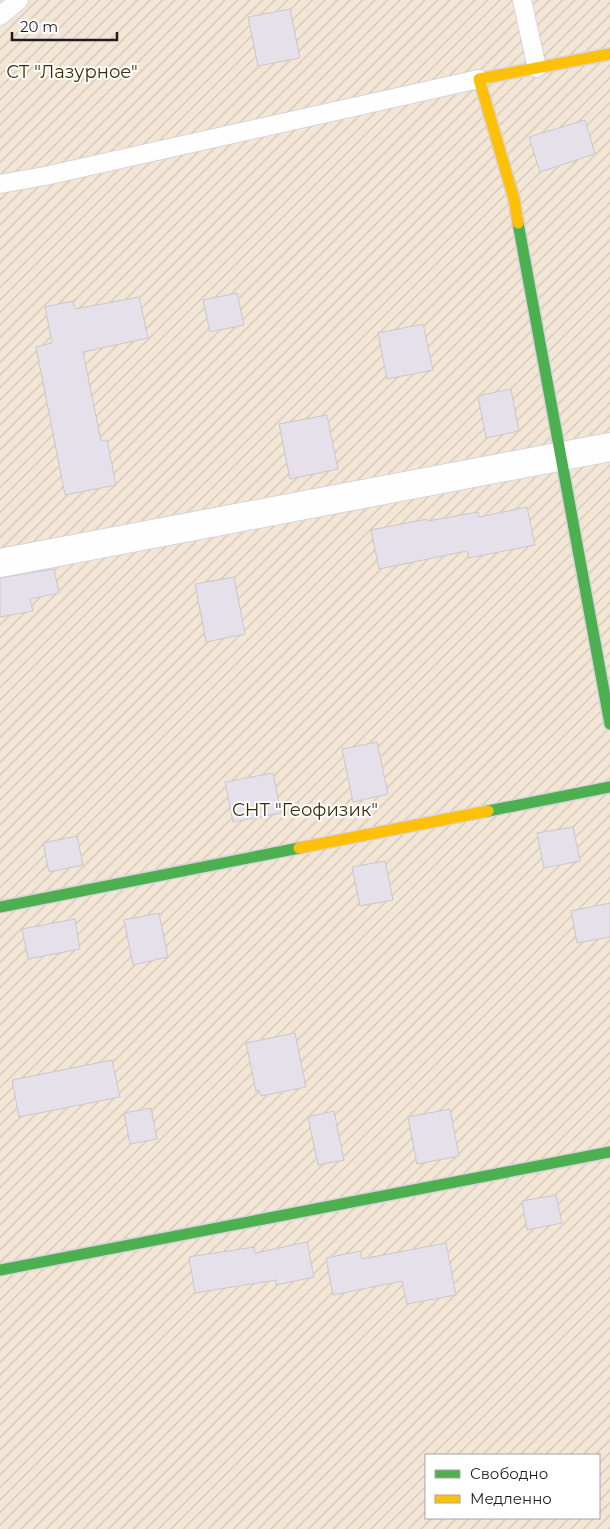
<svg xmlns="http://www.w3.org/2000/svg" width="610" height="1529" font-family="Montserrat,sans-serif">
  <defs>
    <pattern id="garden-furrows" width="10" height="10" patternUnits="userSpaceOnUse" patternTransform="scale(1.25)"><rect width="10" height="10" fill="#f3e6d5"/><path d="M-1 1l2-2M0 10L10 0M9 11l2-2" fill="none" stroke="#d0c5b7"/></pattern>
  </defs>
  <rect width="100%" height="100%" fill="#fbf8fd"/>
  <path fill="url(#garden-furrows)" fill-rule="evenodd" d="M 0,0 L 610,0 L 610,1529 L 0,1529 ZM 426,1455 L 599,1455 L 599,1518 L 426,1518 Z"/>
  <path fill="#e6e0eb" stroke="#cac6ce" d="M 290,9 L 300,58 L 258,66 L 248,17 Z
    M 585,120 L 595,154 L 540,172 L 529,137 Z
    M 237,293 L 244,325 L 210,332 L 203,300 Z
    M 139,297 L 148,338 L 83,352 L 101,441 L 107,440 L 116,485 L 65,495 L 36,347 L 52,343 L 45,307 L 73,301 L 75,309 Z
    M 423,324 L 433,370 L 387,379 L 378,333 Z
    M 511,389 L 519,431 L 486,438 L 478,396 Z
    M 327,415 L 338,469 L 290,479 L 279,424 Z
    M 527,507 L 535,545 L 469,558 L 467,551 L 379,569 L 371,530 L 427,519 L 428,521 L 478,512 L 479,517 Z
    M 54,569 L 59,593 L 30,599 L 33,611 L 0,617 L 0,578 Z
    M 234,577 L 245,634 L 206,642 L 195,584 Z
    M 377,742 L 388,794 L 353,802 L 342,749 Z
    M 273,773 L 281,813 L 233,822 L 225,782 Z
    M 573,827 L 580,861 L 544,868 L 537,833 Z
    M 77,836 L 83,865 L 49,872 L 43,843 Z
    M 385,861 L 393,900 L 360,906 L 352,867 Z
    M 610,903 L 610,937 L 577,943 L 571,911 Z
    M 159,913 L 168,957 L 133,965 L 124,920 Z
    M 75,919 L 80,949 L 28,959 L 22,929 Z
    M 295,1033 L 306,1087 L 261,1096 L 259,1090 L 256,1091 L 246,1043 Z
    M 112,1060 L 120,1097 L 19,1117 L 12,1080 Z
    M 151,1108 L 157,1139 L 130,1144 L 124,1113 Z
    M 450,1109 L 459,1156 L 417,1164 L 408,1117 Z
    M 334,1111 L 344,1160 L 318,1165 L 308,1117 Z
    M 556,1195 L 562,1223 L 527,1230 L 522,1201 Z
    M 307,1242 L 314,1277 L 276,1285 L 276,1280 L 195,1293 L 189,1257 L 254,1247 L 255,1253 Z
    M 446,1243 L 456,1295 L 407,1304 L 402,1281 L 333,1295 L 326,1258 L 360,1251 L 362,1259 Z"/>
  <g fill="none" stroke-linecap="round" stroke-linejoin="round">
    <defs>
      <path id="lane" d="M 522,0 L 537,68
        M 0,16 L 19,0
        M 0,184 L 45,176 L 479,79"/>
      <path id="street" d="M 0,563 L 610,447"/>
      <path id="fast" d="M 518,223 L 610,724
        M 488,811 L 610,787
        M 0,907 L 299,848
        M 0,1270 L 610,1152"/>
      <path id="slow" d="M 518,223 L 514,199 L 479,79 L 610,54
        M 299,848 L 488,811"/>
    </defs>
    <use href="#lane" stroke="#d7d3db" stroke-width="20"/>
    <use href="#street" stroke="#d7d3db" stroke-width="30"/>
    <use href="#fast" stroke="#d7d3db" stroke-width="14"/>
    <use href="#slow" stroke="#d7d3db" stroke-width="14"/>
    <use href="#lane" stroke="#fefeff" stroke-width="18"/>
    <use href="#street" stroke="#fefeff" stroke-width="28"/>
    <use href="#fast" stroke="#4caf50" stroke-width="11"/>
    <use href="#slow" stroke="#ffc107" stroke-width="11"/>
  </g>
  <g text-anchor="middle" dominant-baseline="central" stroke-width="4" stroke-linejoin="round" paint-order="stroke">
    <g font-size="18" fill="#3d2c06" stroke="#fff">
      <text x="72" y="72">СТ "Лазурное"</text>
      <text x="305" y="810">СНТ "Геофизик"</text>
    </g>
  </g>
  <rect x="425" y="1454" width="175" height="65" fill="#ffffff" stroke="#a6a3a8"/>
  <rect x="435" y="1470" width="25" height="8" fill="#4caf50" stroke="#a6a3a8"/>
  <text x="470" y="1479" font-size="15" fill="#211a26">Свободно</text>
  <rect x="435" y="1495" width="25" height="8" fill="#ffc107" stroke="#a6a3a8"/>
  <text x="470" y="1504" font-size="15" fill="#211a26">Медленно</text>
  <path d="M12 32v8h105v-8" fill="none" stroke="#211a26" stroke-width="2.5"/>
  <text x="20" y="32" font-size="15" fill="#211a26" stroke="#ffffff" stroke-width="4" paint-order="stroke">20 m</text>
</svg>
